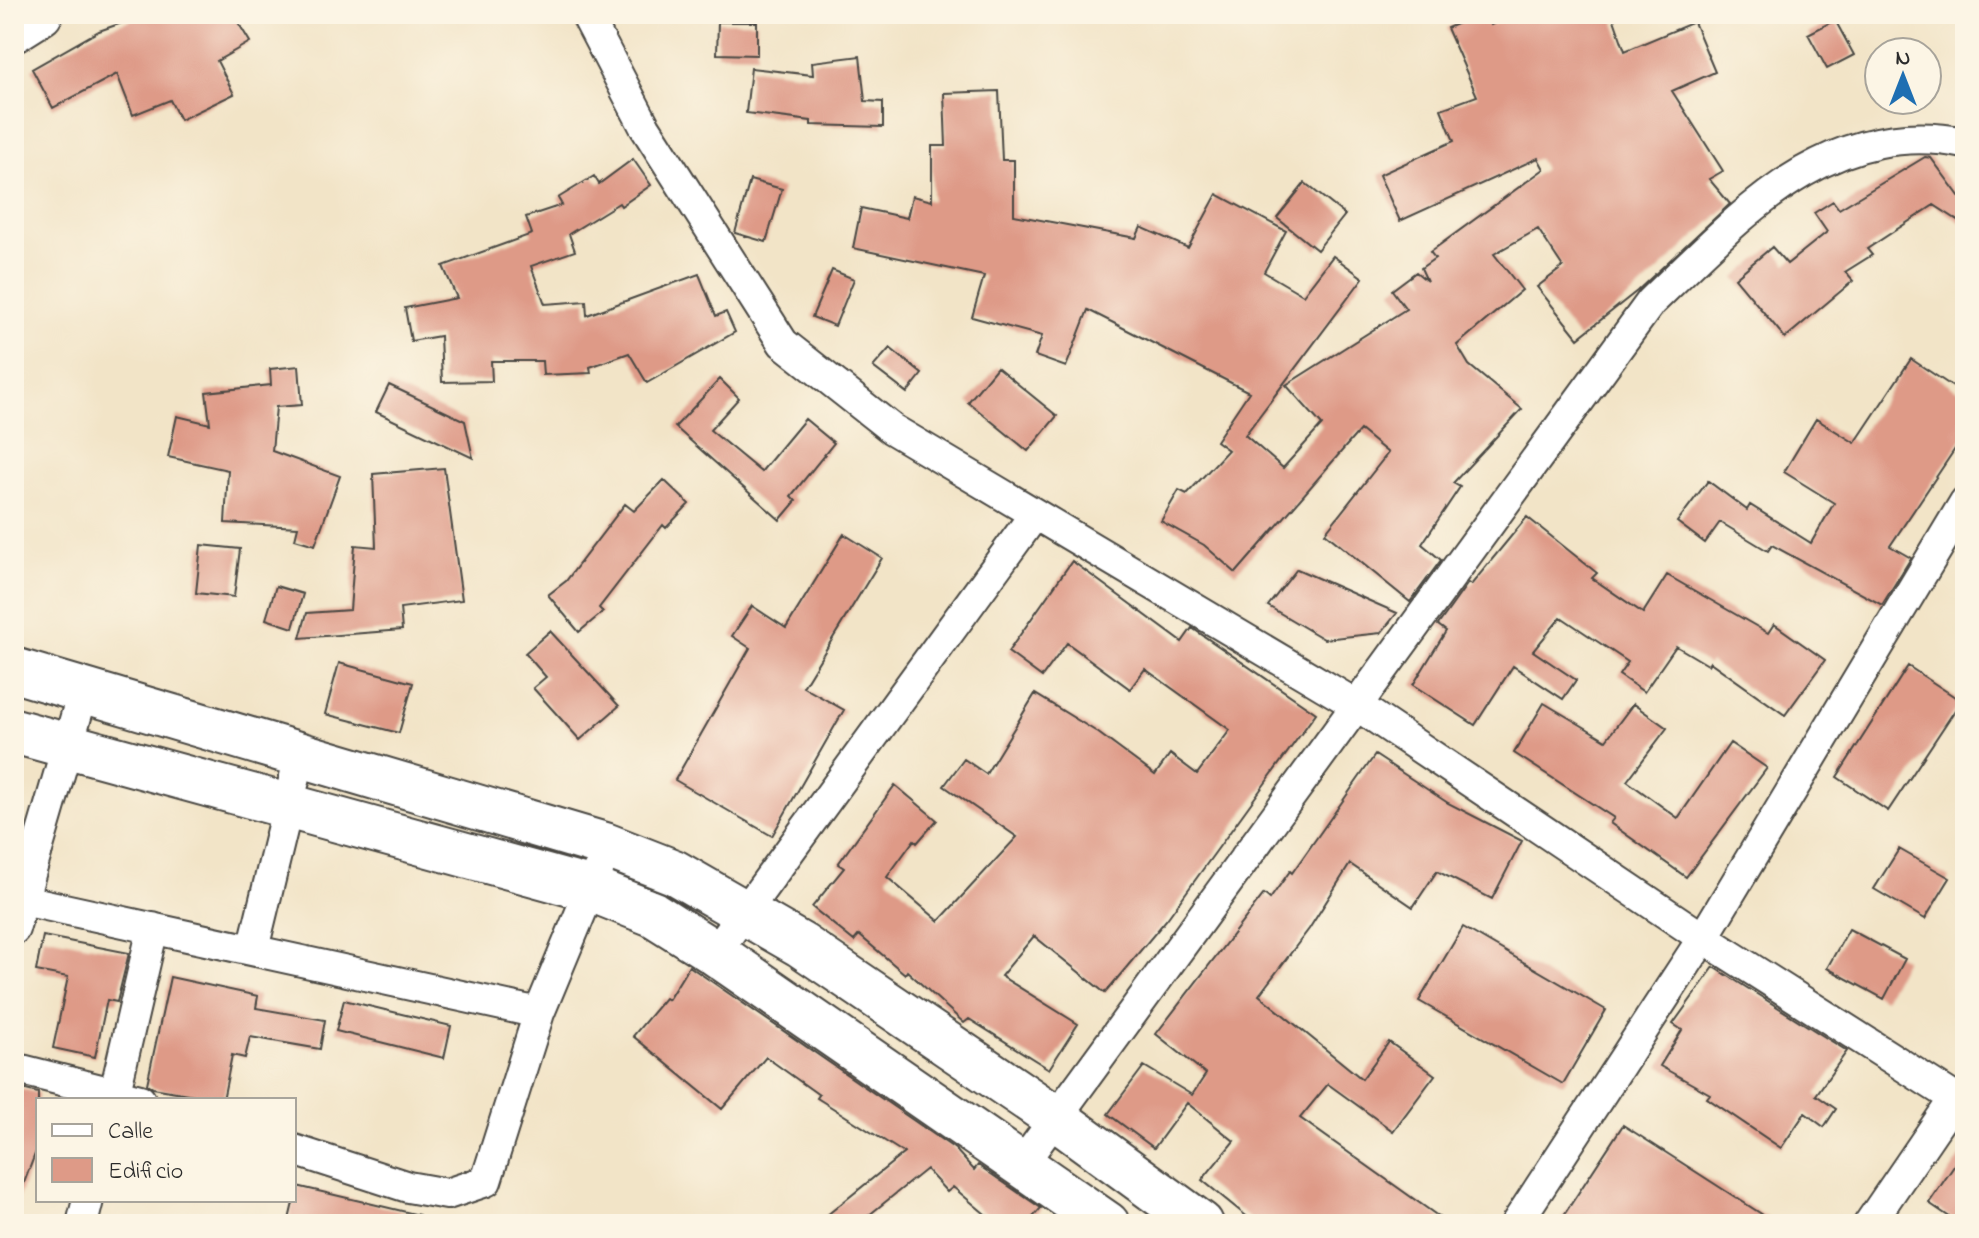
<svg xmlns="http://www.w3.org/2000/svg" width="1979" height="1238" font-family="'Indie Flower',sans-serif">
  <rect width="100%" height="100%" fill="#fcf5e5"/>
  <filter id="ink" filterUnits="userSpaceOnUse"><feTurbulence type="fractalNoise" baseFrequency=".0125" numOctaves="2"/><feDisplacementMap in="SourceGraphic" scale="16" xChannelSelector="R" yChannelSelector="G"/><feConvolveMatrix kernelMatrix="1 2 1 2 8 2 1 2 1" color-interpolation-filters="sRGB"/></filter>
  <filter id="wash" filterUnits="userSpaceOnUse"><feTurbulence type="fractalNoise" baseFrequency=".006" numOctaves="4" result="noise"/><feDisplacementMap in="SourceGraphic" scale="32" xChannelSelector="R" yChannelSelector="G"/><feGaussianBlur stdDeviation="1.8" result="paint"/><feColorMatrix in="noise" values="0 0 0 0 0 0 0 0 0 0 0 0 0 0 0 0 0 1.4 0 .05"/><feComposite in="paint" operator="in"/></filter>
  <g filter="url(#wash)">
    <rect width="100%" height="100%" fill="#f2e4c7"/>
    <g id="blocks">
      <path fill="#de9a87" d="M 147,14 L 233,14 L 250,42 L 217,61 L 234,94 L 180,120 L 170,100 L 133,115 L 117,74 L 53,108 L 32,69 L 99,31 Z
        M 1480,14 L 1486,14 L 1491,25 L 1515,14 L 1612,14 L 1625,51 L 1694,22 L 1715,72 L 1672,91 L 1723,171 L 1709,179 L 1730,204 L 1637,291 L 1578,338 L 1537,287 L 1563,267 L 1538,229 L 1494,254 L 1522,290 L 1457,345 L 1469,365 L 1522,409 L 1453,483 L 1460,487 L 1422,544 L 1441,560 L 1410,602 L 1325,533 L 1388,453 L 1360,430 L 1236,573 L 1204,545 L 1161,521 L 1179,490 L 1187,494 L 1228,450 L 1216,441 L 1249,392 L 1088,310 L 1066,367 L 1035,356 L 1042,336 L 972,317 L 984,276 L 853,248 L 861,208 L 907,218 L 912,196 L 932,201 L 932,146 L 946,146 L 944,93 L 999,91 L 1002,160 L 1014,160 L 1014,215 L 1136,238 L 1141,227 L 1188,248 L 1217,194 L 1286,231 L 1264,272 L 1303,295 L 1333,256 L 1363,278 L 1245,435 L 1283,468 L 1322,425 L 1286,385 L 1406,309 L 1392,290 L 1416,272 L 1427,281 L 1421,268 L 1435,258 L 1430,252 L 1544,169 L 1538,158 L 1400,221 L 1379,175 L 1454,141 L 1441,109 L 1477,96 L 1447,28 Z
        M 1835,20 L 1854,55 L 1827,69 L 1808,34 Z
        M 718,22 L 757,22 L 757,55 L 717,54 Z
        M 860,56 L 865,101 L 883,102 L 883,127 L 811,125 L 811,121 L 746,113 L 751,68 L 813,75 L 812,62 Z
        M 1925,157 L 1931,158 L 1965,204 L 1965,225 L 1934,205 L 1867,249 L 1872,255 L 1845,272 L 1853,281 L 1785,338 L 1735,278 L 1772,247 L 1787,264 L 1827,232 L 1814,213 L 1833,201 L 1839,209 Z
        M 633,159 L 651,185 L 621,206 L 619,203 L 569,234 L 575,251 L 531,266 L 545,304 L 586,301 L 587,315 L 699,274 L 716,316 L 726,312 L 735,332 L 647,383 L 629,353 L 590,367 L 591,373 L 543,375 L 542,361 L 491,361 L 492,381 L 442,382 L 440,336 L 411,341 L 405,308 L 457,298 L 443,266 L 532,234 L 526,217 L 562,205 L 558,198 L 594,176 L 599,184 Z
        M 750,180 L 782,189 L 766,242 L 735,233 Z
        M 1305,183 L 1345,215 L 1317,250 L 1277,218 Z
        M 832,270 L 854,279 L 835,326 L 812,317 Z
        M 890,348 L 922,374 L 907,393 L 873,367 Z
        M 1911,359 L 1965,395 L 1965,434 L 1890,546 L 1911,558 L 1882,605 L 1772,545 L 1768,551 L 1720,522 L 1705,543 L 1677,522 L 1708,481 L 1747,510 L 1750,505 L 1811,543 L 1834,503 L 1784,472 L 1816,419 L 1855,443 Z
        M 299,366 L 302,405 L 276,407 L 272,451 L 340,476 L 315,545 L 295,539 L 298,527 L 225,523 L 228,470 L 168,457 L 177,416 L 210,424 L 206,392 L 271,385 L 270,369 Z
        M 997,367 L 1057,416 L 1028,451 L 968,402 Z
        M 720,379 L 739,398 L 710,430 L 761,472 L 805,419 L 834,443 L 791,496 L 796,501 L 780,520 L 675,427 Z
        M 389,385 L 465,421 L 473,458 L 376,412 Z
        M 444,468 L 462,600 L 400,608 L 402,630 L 300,638 L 307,613 L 350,610 L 355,545 L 376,547 L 373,474 Z
        M 664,480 L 689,504 L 666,528 L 663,525 L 599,608 L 603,612 L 579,632 L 548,595 L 566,581 L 625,504 L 634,511 Z
        M 1527,517 L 1597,573 L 1592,578 L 1643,613 L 1667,575 L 1768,633 L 1774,624 L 1825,660 L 1785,715 L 1710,662 L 1708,665 L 1676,646 L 1644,692 L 1619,675 L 1628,662 L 1561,617 L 1533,651 L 1576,680 L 1563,699 L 1513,666 L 1475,725 L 1413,685 L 1446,631 L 1438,625 L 1468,583 L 1471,585 Z
        M 844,534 L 882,558 L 803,687 L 844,710 L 772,836 L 675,780 L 750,648 L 732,636 L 752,606 L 786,628 Z
        M 201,545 L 240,549 L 234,597 L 196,593 Z
        M 1072,561 L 1182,642 L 1192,628 L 1316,713 L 1167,919 L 1105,993 L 1034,936 L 1001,976 L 1078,1024 L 1049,1069 L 969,1019 L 964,1023 L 907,971 L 905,974 L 859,935 L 854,941 L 812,907 L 844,868 L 838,864 L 895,785 L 937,820 L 917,843 L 914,840 L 887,877 L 939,921 L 1017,837 L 944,786 L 964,759 L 986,774 L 1035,694 L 1097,732 L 1155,775 L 1170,754 L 1197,774 L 1230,730 L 1145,669 L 1130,689 L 1067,643 L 1042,677 L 1008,652 Z
        M 1297,569 L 1397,613 L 1381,633 L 1324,639 L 1268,606 Z
        M 276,586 L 303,594 L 293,628 L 266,619 Z
        M 550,631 L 619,706 L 580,740 L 533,688 L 546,677 L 525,653 Z
        M 339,663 L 413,683 L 399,733 L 325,714 Z
        M 1908,666 L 1961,701 L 1888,811 L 1837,777 Z
        M 1544,703 L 1606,740 L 1633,704 L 1667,728 L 1627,781 L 1678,818 L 1730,743 L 1767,768 L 1686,877 L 1610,823 L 1614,818 L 1514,753 Z
        M 1375,755 L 1448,803 L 1522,841 L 1492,899 L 1437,871 L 1413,907 L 1350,864 L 1309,929 L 1259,995 L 1362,1079 L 1389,1042 L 1435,1075 L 1393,1131 L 1328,1084 L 1300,1118 L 1449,1224 L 1256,1224 L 1202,1180 L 1234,1141 L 1187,1103 L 1154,1148 L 1108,1114 L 1144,1066 L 1192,1095 L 1206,1074 L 1156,1034 L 1264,894 L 1270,899 L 1290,871 L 1292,873 Z
        M 1899,849 L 1950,878 L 1925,919 L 1874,889 Z
        M 1463,927 L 1606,1010 L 1563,1084 L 1419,1001 Z
        M 1849,929 L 1905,959 L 1884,999 L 1827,968 Z
        M 43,936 L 129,953 L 117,1002 L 107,1000 L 95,1057 L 53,1048 L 68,977 L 36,971 Z
        M 689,966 L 955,1149 L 974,1170 L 978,1165 L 1041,1208 L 1027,1224 L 997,1224 L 953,1187 L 947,1192 L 926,1169 L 858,1224 L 816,1224 L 904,1153 L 817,1098 L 819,1095 L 766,1057 L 722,1109 L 633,1036 L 665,998 L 668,1000 Z
        M 1714,967 L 1847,1051 L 1816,1095 L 1836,1109 L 1824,1127 L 1805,1113 L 1781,1148 L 1707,1098 L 1710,1094 L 1660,1066 L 1682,1030 L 1673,1024 Z
        M 170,977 L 258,996 L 256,1008 L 325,1020 L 320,1049 L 250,1037 L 245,1058 L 232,1055 L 223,1100 L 153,1088 L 147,1084 Z
        M 344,1000 L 451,1026 L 444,1058 L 336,1031 Z
        M 14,1087 L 38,1093 L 38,1146 L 16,1204 Z
        M 1623,1125 L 1777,1224 L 1558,1224 Z
        M 1965,1150 L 1965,1224 L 1960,1224 L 1929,1203 Z
        M 297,1186 L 419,1215 L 418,1224 L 288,1224 Z"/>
    </g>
  </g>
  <g filter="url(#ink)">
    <use href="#blocks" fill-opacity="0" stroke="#494742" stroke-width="2"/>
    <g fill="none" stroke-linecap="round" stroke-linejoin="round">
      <defs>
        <path id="street" d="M 586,14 L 645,127 L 783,343 L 892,429 L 1358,706 L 1703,938 L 1965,1105
          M 14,898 L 539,1013
          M 14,929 L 84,689
          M 253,949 L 300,756
          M 715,953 L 1035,514
          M 14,1068 L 140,1100
          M 113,1100 L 153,928
          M 294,1150 L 408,1187 L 447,1194 L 486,1181 L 539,1013 L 598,871
          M 1022,1164 L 1651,302 C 1740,217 1828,115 1965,143
          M 82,1224 L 88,1200
          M 1516,1224 L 1703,938 L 1965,502
          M 1869,1224 L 1955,1098"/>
        <path id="secondary" d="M 14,31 L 41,14"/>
        <path id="primary" d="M 14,670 L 605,845 L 674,872 L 801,945 L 1053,1116 L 1201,1224
          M 14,731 L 593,890 L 653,914 L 715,953 L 1107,1224"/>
      </defs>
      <use href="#street" stroke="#494742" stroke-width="34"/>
      <use href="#secondary" stroke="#494742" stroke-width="46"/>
      <use href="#primary" stroke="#494742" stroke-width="48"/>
      <use href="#street" stroke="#fff" stroke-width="30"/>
      <use href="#secondary" stroke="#fff" stroke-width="42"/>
      <use href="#primary" stroke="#fff" stroke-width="44"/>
    </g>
  </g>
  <rect width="1979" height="1238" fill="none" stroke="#fcf5e5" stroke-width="48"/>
  <rect x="36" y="1098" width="260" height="104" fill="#fcf5e5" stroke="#a8a49b" stroke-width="2"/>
  <rect x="52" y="1124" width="40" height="12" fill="#ffffff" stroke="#a8a49b" stroke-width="2"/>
  <text x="108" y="1138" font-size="24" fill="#2b2b2b">Calle</text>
  <rect x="52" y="1158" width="40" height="24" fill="#de9a87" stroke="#a8a49b" stroke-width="2"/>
  <text x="108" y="1178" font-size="24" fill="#2b2b2b">Edificio</text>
  <g transform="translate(1903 76)"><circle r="38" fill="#fcf5e5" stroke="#a8a49b" stroke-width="2"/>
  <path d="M0-6L14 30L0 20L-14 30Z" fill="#1f6fb2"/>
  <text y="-12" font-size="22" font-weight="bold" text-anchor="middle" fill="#2b2b2b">N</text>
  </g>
</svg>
